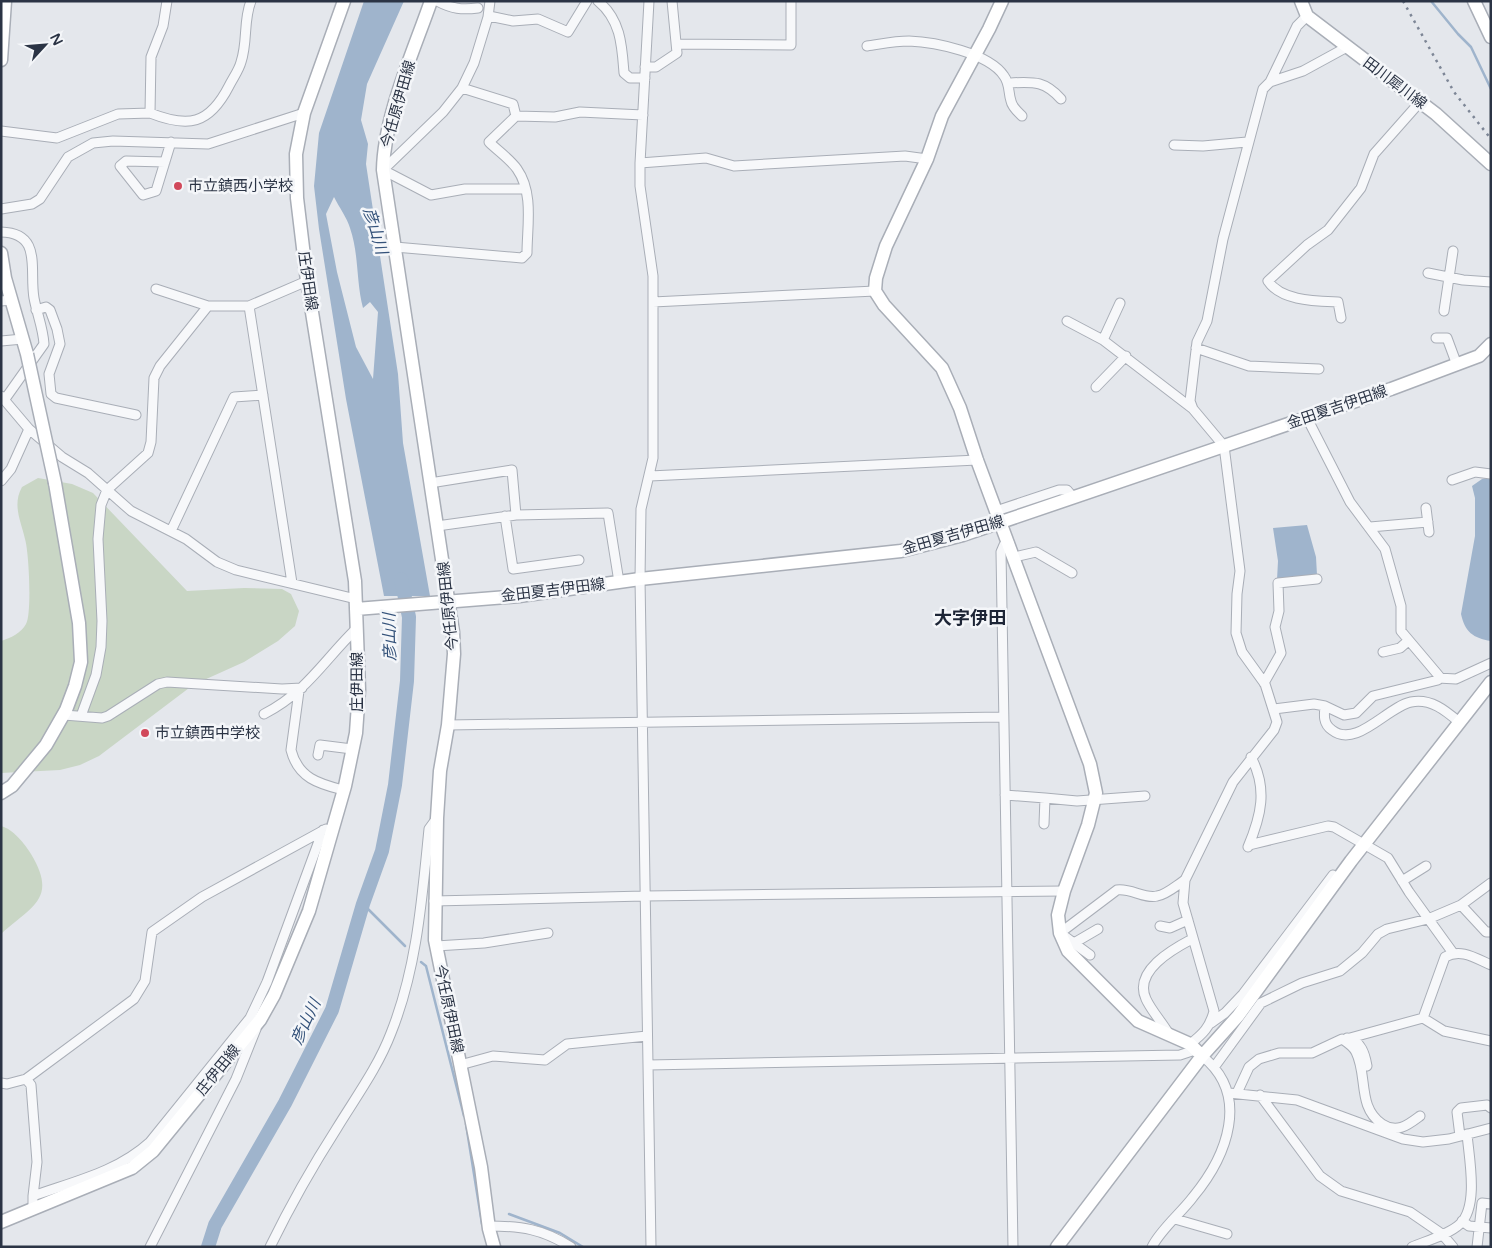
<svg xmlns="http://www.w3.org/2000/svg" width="1492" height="1248" font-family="'Varela Round','Noto Sans JP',sans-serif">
  <rect width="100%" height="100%" fill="#e4e7ec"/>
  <path fill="#c9d6c5" d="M 38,478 L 72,484 L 93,493 L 187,591 L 244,588 L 282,589 L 291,594 L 299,611 L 295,626 L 278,641 L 244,662 L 193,685 L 99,756 L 80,765 L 60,770 L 1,773 L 1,641 C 11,638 21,633 26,624 C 32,614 29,552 25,539 C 21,521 12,505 22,487 Z
    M 1,826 C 13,829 25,844 31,854 C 58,899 32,906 1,934 Z"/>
  <path fill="#9fb4cc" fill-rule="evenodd" d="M 364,1 L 404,1 L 367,84 L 361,120 L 368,144 L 366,164 L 398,374 L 403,443 L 430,596 L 384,596 L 346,399 L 319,229 L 314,186 L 319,133 ZM 334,197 C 339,207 347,218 350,228 C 359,254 356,281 363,308 L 370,302 L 378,312 L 373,379 L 356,347 L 337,272 L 326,214 Z
    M 1489,478 L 1491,479 L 1491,641 C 1473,638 1465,632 1461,614 L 1475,536 L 1475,498 L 1472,486 L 1482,479 Z
    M 1307,525 L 1316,557 L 1317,575 L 1277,580 L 1278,561 L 1273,528 Z"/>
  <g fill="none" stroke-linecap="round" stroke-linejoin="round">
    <path stroke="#9fb4cc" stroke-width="2.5" d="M 1431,1 L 1458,34 L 1471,47 L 1491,89
      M 363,904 L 405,946
      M 421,962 L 426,966 L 464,1116
      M 466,1124 L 482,1224
      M 509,1214 L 560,1233 L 583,1247"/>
    <path stroke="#9fb4cc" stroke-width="14" d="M 208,1247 L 215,1225 L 285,1103 L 332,1010 L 363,904 L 382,851 L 395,785 L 407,681 L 409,617 L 401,579"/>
    <defs>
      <path id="street" d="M 167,1 L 163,26 L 151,57 L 150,113 C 188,128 209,125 229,86 C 233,78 239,70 241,62 C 248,41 243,21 251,1
        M 437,1 C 452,9 462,10 478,8
        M 490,1 L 488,17 L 474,63 L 462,88 L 443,112 L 383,170 L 431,195 L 465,189 L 525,189
        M 598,1 C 621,20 622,46 624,73 L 630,78 L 645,78
        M 649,1 L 640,163 L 640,186 L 653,276 L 653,458 L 641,509 L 640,579 L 651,1247
        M 489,16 L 513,21 L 538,19 L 568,32 L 587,1
        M 677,44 L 791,45 L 791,1
        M 867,46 C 881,44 895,41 909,41 C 935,42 989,53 1004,76 C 1010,84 1008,92 1011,101 C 1012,107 1018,112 1022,116
        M 645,67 L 656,67 L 677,53 L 672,1
        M 1270,82 L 1303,71 L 1347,47
        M 1009,83 C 1033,82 1044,80 1061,99
        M 462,88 L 513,104 L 516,116
        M 1,131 L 57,138 L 118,114 L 150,113
        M 1174,145 L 1203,146 L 1247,142
        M 165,162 L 126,161 L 120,166 L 143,195 L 156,191 L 171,142
        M 640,163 L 706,158 L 734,166 L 905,156 L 927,159
        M 1,209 L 32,204 L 40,199 L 68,157 L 93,143 L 113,141 L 208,144 L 304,113
        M 1,232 C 43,233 29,270 34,298 C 37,314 43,328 44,344 L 5,399
        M 395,247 L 522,258 L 527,253 C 527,227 534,193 517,169 C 510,159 498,151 489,142 L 516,116 L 555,117 L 580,112 L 643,115
        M 1428,273 L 1463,280 L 1491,282
        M 156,289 L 208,306 L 249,306 L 307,281
        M 1,301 L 11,300
        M 653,302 L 875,291
        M 1120,303 L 1103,340 L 1193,409
        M 249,306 L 292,583
        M 36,310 L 46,307 L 50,310 L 57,329 L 60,344 L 49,374 L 51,394 L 56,398 L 136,415
        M 1444,311 L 1453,251
        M 1341,318 L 1338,302 C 1316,301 1281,301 1268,281 L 1307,245 L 1328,230 L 1361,188 L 1374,154 L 1420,102
        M 1067,321 L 1103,340
        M 1436,338 L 1447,338 L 1457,365
        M 1,341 L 23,339
        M 1196,348 L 1249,366 L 1319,369
        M 1096,387 L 1126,356
        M 1,396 L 29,429 L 62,457 L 88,473 L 131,511 L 186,539 L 217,562 L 236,570 L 356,599
        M 650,476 L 977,460
        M 1452,480 L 1475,472 L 1491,474
        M 1,481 L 11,469 L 29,429
        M 430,483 L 512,470 L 516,515
        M 1426,508 L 1429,532
        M 996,511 L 1059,490 L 1067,490 L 1073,497
        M 505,516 L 513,569 L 579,560
        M 437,526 L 516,515 L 608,513 L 619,582
        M 1370,527 L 1428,522
        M 171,531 L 234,397 L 263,395
        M 1009,543 L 1004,545 L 1001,552 L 1013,1247
        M 1014,557 L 1036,552 L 1072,573
        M 1383,652 L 1400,648 L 1408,641
        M 1438,678 L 1456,679 L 1491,663
        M 1264,683 L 1281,653 L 1275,627 L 1279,611 L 1278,583 L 1317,579
        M 299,691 L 291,750 C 298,778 319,784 343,790
        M 1325,706 C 1324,715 1323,724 1332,730 C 1356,749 1387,707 1411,702 C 1431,698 1446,711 1459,722
        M 1274,709 L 1314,704 L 1325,706 L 1344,715 L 1356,713 L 1373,696 L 1438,680 L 1439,676 L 1401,631 L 1401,606 L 1385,549 L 1350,502 L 1307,418
        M 264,714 C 308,691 323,661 357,628
        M 64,715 L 102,718 L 108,716 L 158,684 L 167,682 L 282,689 L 302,688
        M 81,716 L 96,675 L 101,647 L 102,621 L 98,539 L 101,505 L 107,490 L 148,453 L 151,442 L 154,378 L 160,366 L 208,306
        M 448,725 L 1003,717
        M 318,755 L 320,745 L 352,749
        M 1005,795 L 1045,798 L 1044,824
        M 1045,798 L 1077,801 L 1145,796
        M 1249,845 L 1328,826 L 1334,827 L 1388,858 L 1409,892 L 1453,953
        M 1248,847 C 1261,816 1268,789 1251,757
        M 1402,881 L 1426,866
        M 434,901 L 645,896 L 1064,891
        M 1461,905 L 1486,932 L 1491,932
        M 1160,926 L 1170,928 L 1188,920
        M 1074,943 L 1098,929
        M 436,946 L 484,943 L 548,933
        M 1090,955 L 1060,933 L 1117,890 C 1131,888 1144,899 1157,896 C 1166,895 1177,885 1185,880
        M 1423,1018 L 1444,1031 L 1491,1041
        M 1211,1023 L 1225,1013 L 1243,994 L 1333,875
        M 1170,1036 C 1163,1023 1152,1012 1146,999 C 1133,971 1173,949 1192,939
        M 1347,1038 C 1361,1040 1365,1054 1367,1066
        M 1350,1038 L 1423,1018 L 1445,957 C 1461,948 1475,958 1491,965
        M 1190,1044 C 1203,1034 1210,1027 1214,1011 L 1183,903 L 1185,880 L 1233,782 L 1274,730 L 1277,722 L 1265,684 L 1242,652 L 1236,633 L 1237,594 L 1240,571 L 1224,446 L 1193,409 L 1190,401 L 1197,342 L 1207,321 L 1223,239 L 1263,89 L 1270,82 L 1297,26 L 1307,16
        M 460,1065 L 493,1056 L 545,1060 L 567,1044 L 647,1036
        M 648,1065 L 1180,1055 L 1195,1050
        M 1215,1066 L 1261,1003 L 1302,983 L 1340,971 L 1362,953 L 1378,934 L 1387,929 L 1428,919 L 1461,905 L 1491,883
        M 26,1079 L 31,1085 L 37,1162 L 33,1196
        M 1,1083 L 7,1084 L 26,1079 L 134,999 L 145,981 L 152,932 L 202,897 L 326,829
        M 1229,1093 L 1297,1100 L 1403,1139 L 1423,1142 L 1449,1139 L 1491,1128
        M 1237,1093 L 1249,1067 L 1259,1059 L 1279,1053 L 1312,1053 L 1342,1039 C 1348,1043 1353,1046 1356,1052 C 1368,1076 1357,1107 1382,1124 C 1397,1134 1408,1125 1420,1116
        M 1260,1095 L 1320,1176 L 1341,1191 L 1410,1212 L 1442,1234 L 1453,1247
        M 1460,1136 L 1457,1112 L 1461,1108 L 1487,1105 L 1491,1108
        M 33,1209 L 33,1196 C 75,1181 117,1172 150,1142 L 250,1018 L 267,982 L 323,830
        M 1175,1219 L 1227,1234
        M 1462,1221 L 1469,1226 L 1491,1228
        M 488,1226 C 522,1226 542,1229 571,1247
        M 150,1247 L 236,1079 L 256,1029
        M 270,1247 C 290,1206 312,1167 337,1128 C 356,1097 378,1067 391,1033 C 417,968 422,898 429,829 L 437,818
        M 1152,1247 C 1160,1230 1182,1212 1193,1197 C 1227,1156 1251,1095 1202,1056
        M 1412,1247 C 1426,1241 1448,1235 1460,1224 C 1479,1206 1469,1158 1467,1134
        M 1477,1247 L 1482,1203 L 1491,1204"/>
      <path id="secondary" d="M 431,1 C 413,53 384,116 383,170 L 453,632 L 454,654 L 448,725 L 440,771 L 437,818 L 435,940 L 481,1167 L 489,1229 L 494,1247
        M 1002,1 L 989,29 L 942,116 L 927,159 L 886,246 L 876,278 L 875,291 L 884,305 L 942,368 L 960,408 L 977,460 L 1090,764 L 1096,793 L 1088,825 L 1064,891 L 1058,915 L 1060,933 L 1068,951 L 1138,1021 L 1190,1044 L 1202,1056
        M 1301,1 L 1307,16 L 1436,114 L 1491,164
        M 1474,1 L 1491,37
        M 1,60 L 5,1
        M 1,253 L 5,278 L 27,354
        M 356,609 L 519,596 L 640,579 L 901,551 L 963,535 L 1391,389 L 1479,356 L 1491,344
        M 1,793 L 12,786 L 46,745 L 66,710 L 75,686 L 81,662 L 79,623 L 55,483
        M 1,1222 L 132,1168 L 153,1151 L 260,1020 L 274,995 L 309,911 L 345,786 L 356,733 L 359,690 L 355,581 L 307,281 L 297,198 L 296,154 L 304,113 L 344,1
        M 1057,1247 L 1202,1056 L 1238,1016 L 1351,861 L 1491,682"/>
    </defs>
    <use href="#street" stroke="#a9aeb7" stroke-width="11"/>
    <use href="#secondary" stroke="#a9aeb7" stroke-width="15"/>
    <use href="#street" stroke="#f7f8fa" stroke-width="9"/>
    <use href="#secondary" stroke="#fff" stroke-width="12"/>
    <path stroke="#7d8696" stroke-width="2.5" stroke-dasharray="2.5 5" stroke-linecap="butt" d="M 1403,1 L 1454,92 L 1491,139"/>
    <defs>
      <path id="secondary-bridge" d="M 27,354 L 55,483"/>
    </defs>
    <use href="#secondary-bridge" stroke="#a9aeb7" stroke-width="15" stroke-linecap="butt"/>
    <use href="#secondary-bridge" stroke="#fff" stroke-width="12"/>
  </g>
  <g fill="#d1495b" stroke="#f4f6f9" stroke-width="2">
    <circle cx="178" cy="186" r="5"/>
    <circle cx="145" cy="733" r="5"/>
  </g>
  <g text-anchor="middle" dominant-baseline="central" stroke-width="5" stroke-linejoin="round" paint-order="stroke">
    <g font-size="15" fill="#2b3445" stroke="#f4f6f9">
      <text transform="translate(1395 83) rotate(37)">田川犀川線</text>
      <text transform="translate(398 104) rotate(-74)">今任原伊田線</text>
      <text transform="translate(308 281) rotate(82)">庄伊田線</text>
      <text transform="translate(1337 407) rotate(-19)">金田夏吉伊田線</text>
      <text transform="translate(953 535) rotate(-16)">金田夏吉伊田線</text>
      <text transform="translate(553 590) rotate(-7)">金田夏吉伊田線</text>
      <text transform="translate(448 606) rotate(-96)">今任原伊田線</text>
      <text transform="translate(357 682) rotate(-90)">庄伊田線</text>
      <text transform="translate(449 1009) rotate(78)">今任原伊田線</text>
      <text transform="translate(218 1070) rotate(-51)">庄伊田線</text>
    </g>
    <g font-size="15" fill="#2b3445" stroke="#f4f6f9" text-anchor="start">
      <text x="188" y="186">市立鎮西小学校</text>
      <text x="155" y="733">市立鎮西中学校</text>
    </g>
    <g font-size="16" font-style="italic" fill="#34527a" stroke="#f4f6f9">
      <text transform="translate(375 231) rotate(73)">彦山川</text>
      <text transform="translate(390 637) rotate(-91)">彦山川</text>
      <text transform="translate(306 1022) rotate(-65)">彦山川</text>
    </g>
    <g font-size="18" font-weight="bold" fill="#1d2536" stroke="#f4f6f9">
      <text x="970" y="618">大字伊田</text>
    </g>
  </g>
  <rect width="1492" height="1248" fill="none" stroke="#2b3445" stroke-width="5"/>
  <g transform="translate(45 45) rotate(64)" stroke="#f4f6f9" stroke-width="4" paint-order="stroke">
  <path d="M0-4L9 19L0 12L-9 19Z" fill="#2b3445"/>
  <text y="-8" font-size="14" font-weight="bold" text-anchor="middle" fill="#2b3445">N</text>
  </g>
</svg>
